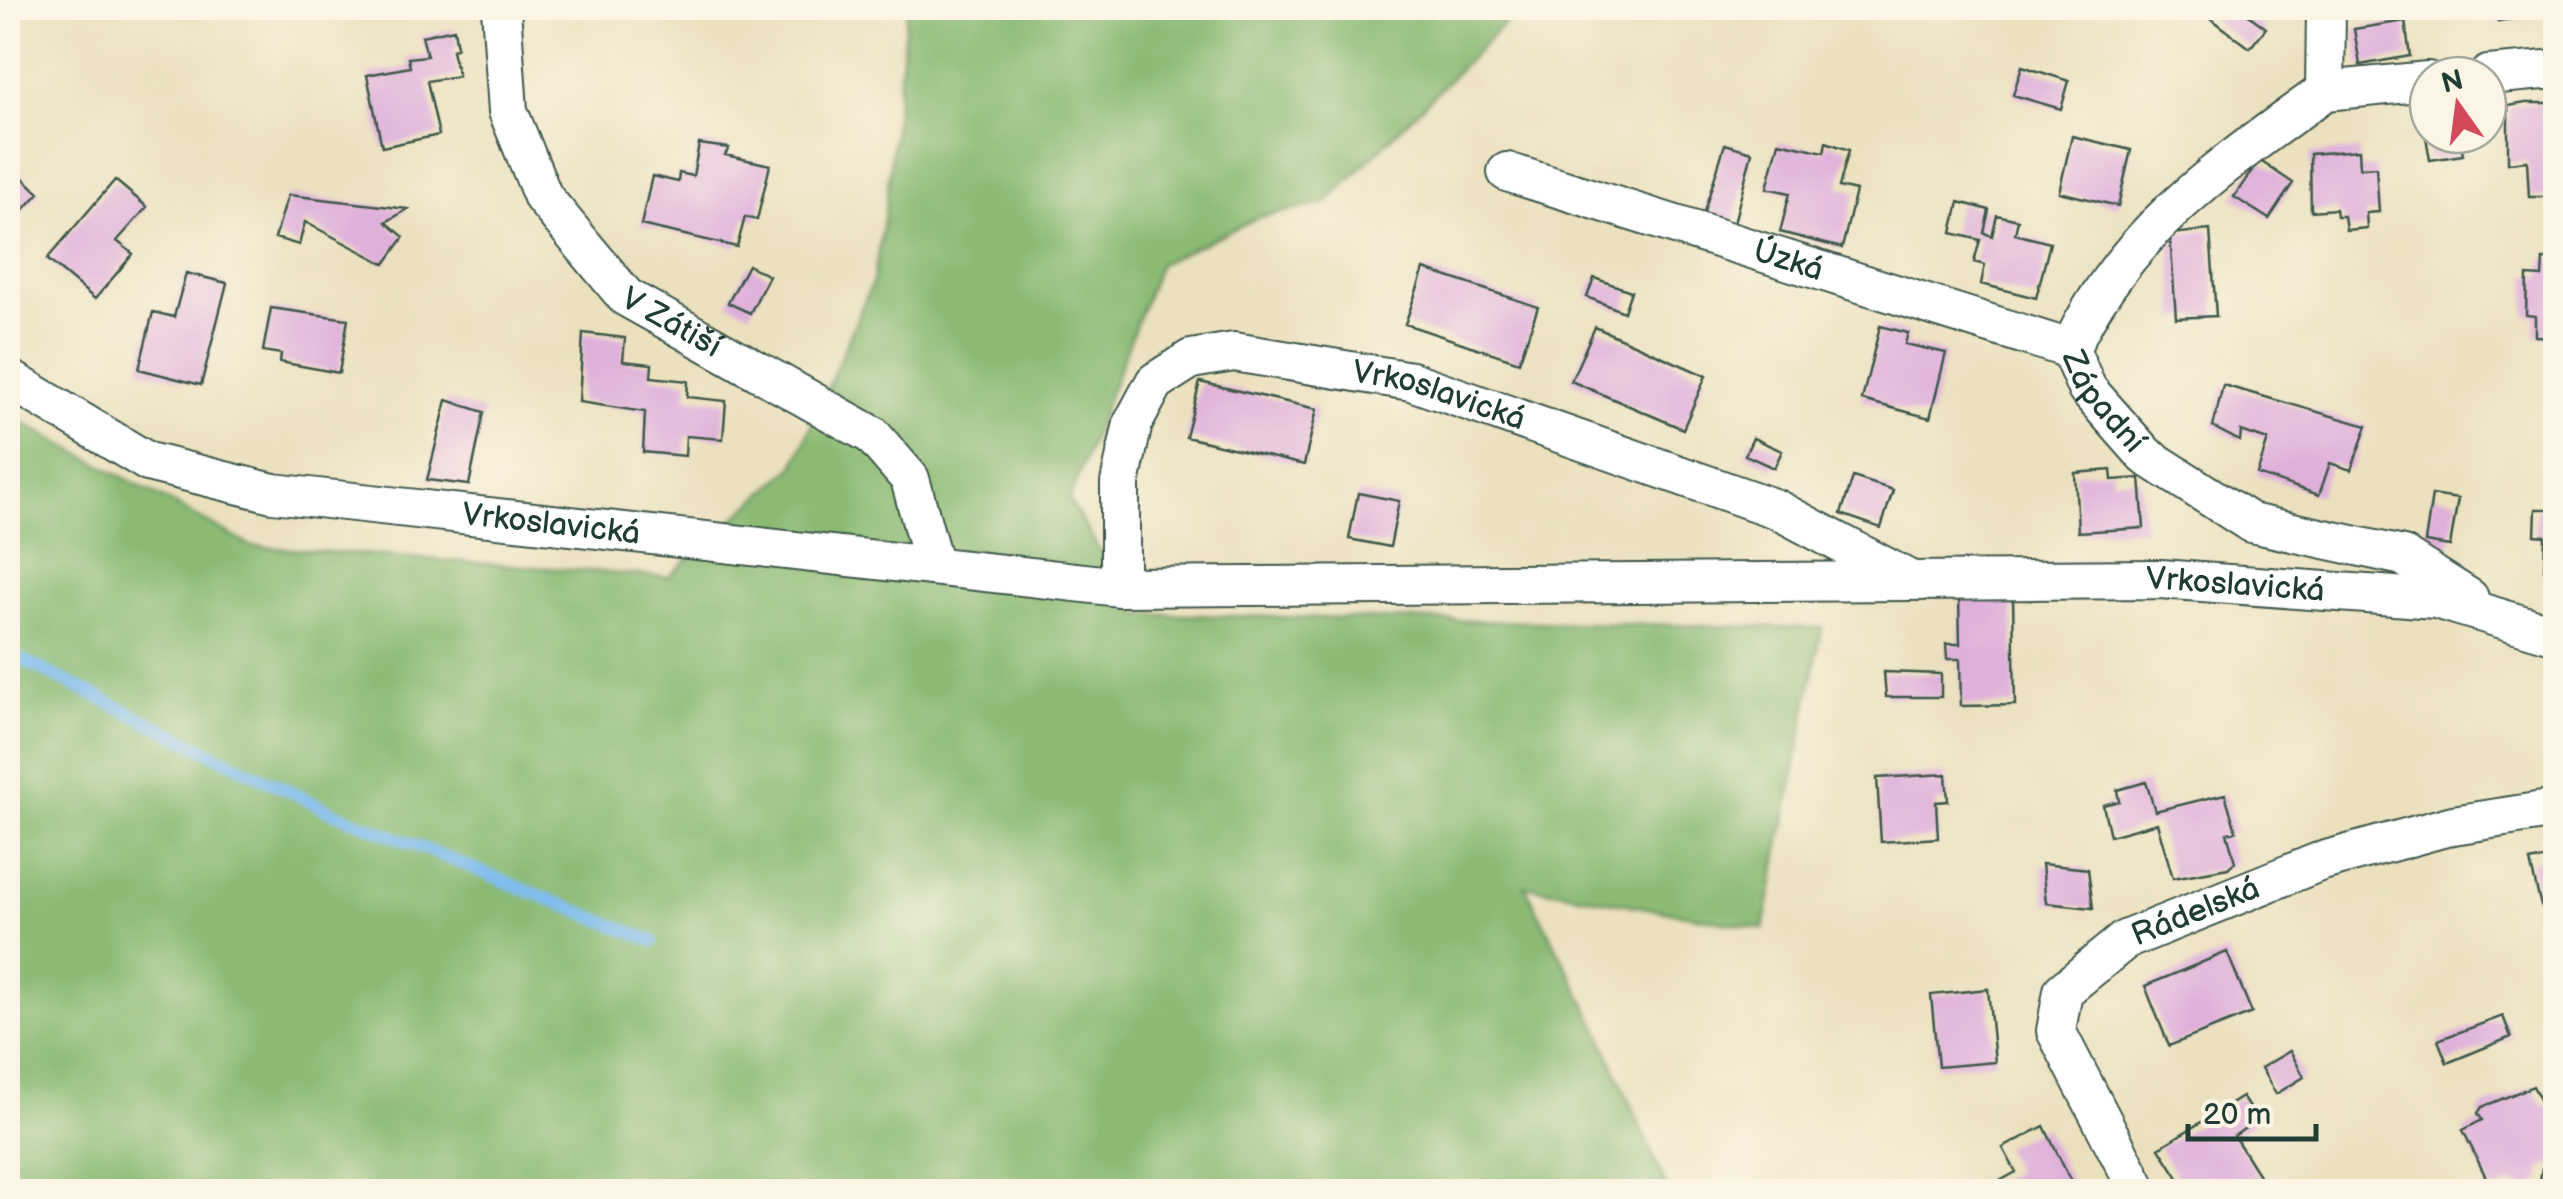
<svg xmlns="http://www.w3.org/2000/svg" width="2563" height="1199" font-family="'Balsamiq Sans',sans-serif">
  <rect width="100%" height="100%" fill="#fcf5e5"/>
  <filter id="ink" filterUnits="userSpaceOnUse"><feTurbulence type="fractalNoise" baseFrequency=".01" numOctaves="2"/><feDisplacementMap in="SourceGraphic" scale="20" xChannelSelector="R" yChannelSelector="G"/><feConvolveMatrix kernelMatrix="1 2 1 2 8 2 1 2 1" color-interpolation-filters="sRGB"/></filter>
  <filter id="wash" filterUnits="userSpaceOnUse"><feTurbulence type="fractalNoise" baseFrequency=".0048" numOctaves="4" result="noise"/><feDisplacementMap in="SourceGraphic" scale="40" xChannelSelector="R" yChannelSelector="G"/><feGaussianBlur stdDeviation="2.25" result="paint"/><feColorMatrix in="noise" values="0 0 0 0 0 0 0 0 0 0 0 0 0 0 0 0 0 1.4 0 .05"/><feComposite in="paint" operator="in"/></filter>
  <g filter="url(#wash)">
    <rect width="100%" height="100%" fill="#ebe1bf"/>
    <path fill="#8aba73" stroke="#547c54" stroke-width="2.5" d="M 907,8 L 1520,8 L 1326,203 L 1259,217 L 1159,264 L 1069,500 L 1138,614 L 1822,628 L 1764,929 L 1525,886 L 1594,1020 L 1668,1191 L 8,1191 L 8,415 L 251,546 L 668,577 L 794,466 L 873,281 L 885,213 Z"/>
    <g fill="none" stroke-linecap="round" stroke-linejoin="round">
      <path stroke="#7bbbef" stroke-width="12" d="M 8,653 L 328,810 L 653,941"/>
    </g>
    <g id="blocks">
      <path fill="#dfb1da" d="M 2218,8 L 2239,8 L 2266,28 L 2250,48 L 2209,17 Z
        M 2488,8 L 2556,8 L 2556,12 L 2498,21 L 2497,16 L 2490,17 Z
        M 2405,21 L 2410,56 L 2360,65 L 2354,29 Z
        M 454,29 L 457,47 L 452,50 L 458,76 L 427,81 L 439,135 L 382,147 L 367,75 L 410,67 L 408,58 L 427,56 L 422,36 Z
        M 2022,66 L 2069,81 L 2061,109 L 2013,95 Z
        M 2526,103 L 2556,103 L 2556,197 L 2529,197 L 2527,161 L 2508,163 L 2508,106 Z
        M 2428,112 L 2428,135 L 2460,135 L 2463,155 L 2430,160 L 2422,113 Z
        M 2072,136 L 2131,150 L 2118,206 L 2059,192 Z
        M 1779,142 L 1824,152 L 1826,142 L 1849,150 L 1839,187 L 1856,191 L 1842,248 L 1780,232 L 1790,193 L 1767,188 Z
        M 699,144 L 729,148 L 725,155 L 770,165 L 757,220 L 745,217 L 737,247 L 641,225 L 652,176 L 678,182 L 679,173 L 693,176 Z
        M 1725,144 L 1752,152 L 1734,223 L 1703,215 Z
        M 2359,150 L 2360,168 L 2376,167 L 2379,212 L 2366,213 L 2367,228 L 2346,230 L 2344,216 L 2337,216 L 2336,209 L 2311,211 L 2310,154 Z
        M 2259,160 L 2293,183 L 2269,219 L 2234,197 Z
        M 8,164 L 39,193 L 8,227 Z
        M 115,180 L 147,207 L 117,241 L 133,254 L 95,299 L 47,259 Z
        M 288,195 L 408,209 L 386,222 L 404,237 L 385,264 L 305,222 L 299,245 L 275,238 Z
        M 1959,202 L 1989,210 L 1984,233 L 1992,236 L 1997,215 L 2018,220 L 2015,234 L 2050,243 L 2036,298 L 1981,284 L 1985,265 L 1974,262 L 1980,240 L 1952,233 Z
        M 2210,230 L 2216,316 L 2176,318 L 2170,234 Z
        M 2543,259 L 2556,259 L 2556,337 L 2535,336 L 2535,316 L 2526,315 L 2527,276 L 2542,277 Z
        M 748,265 L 769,276 L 750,313 L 728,303 Z
        M 1424,269 L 1538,307 L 1519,362 L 1405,324 Z
        M 186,273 L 227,283 L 201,385 L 139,369 L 153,312 L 174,317 Z
        M 1594,278 L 1631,291 L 1624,312 L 1587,297 Z
        M 271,308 L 348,319 L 339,373 L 280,362 L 281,354 L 263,351 Z
        M 1880,326 L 1908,333 L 1905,344 L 1946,353 L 1930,418 L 1862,400 Z
        M 1595,327 L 1706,376 L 1683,429 L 1571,381 Z
        M 583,333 L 625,338 L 623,361 L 652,364 L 651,377 L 688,381 L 687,397 L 726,401 L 723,439 L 686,436 L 685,456 L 643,452 L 645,412 L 579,402 Z
        M 1200,382 L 1317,409 L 1304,465 L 1186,437 Z
        M 2223,385 L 2367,426 L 2351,470 L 2330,463 L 2319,495 L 2257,474 L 2268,440 L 2241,431 L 2240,441 L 2213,427 Z
        M 447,400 L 484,412 L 469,485 L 427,480 Z
        M 1753,438 L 1782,451 L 1774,468 L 1745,455 Z
        M 2111,470 L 2112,480 L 2140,478 L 2144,528 L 2078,532 L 2075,473 Z
        M 1853,477 L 1893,490 L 1881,528 L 1841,514 Z
        M 1358,493 L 1399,501 L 1390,547 L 1349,539 Z
        M 2432,495 L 2458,499 L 2450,546 L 2425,542 Z
        M 2550,503 L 2556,503 L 2556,571 L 2544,570 L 2545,536 L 2535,535 L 2536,509 L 2550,509 Z
        M 1959,596 L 2013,596 L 2015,705 L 1961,706 L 1960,659 L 1947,659 L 1946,644 L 1960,644 Z
        M 1884,672 L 1941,674 L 1941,697 L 1886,697 Z
        M 1946,774 L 1948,801 L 1936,802 L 1938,838 L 1881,842 L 1877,778 Z
        M 2146,782 L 2155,811 L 2225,794 L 2236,831 L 2227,833 L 2235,862 L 2228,868 L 2173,878 L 2157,823 L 2110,836 L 2103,805 L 2119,801 L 2117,790 Z
        M 2556,856 L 2556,902 L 2541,906 L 2530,862 Z
        M 2042,864 L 2088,869 L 2093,908 L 2046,903 Z
        M 2227,952 L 2252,1013 L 2169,1046 L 2145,986 Z
        M 1988,989 L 1995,1062 L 1938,1067 L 1931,995 Z
        M 2503,1016 L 2511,1037 L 2447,1063 L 2438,1040 Z
        M 2290,1051 L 2304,1077 L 2276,1094 L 2261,1068 Z
        M 2533,1086 L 2544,1107 L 2552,1103 L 2556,1110 L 2556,1162 L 2542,1168 L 2540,1180 L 2531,1187 L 2512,1183 L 2493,1192 L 2463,1130 L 2482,1120 L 2478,1113 L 2482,1107 Z
        M 2242,1097 L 2257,1120 L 2234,1136 L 2260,1177 L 2238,1192 L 2187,1192 L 2159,1148 Z
        M 2044,1126 L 2076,1192 L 2003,1192 L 1998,1182 L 2016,1172 L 2003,1148 Z"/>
    </g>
  </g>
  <g filter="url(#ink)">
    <use href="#blocks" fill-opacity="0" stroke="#3e5649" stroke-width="2.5"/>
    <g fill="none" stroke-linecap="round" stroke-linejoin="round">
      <defs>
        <g id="minor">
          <path id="s1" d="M 501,8 L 508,111 L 543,197 L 626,297 L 872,435 L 910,479 L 933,563"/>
          <path d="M 2488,75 L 2556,69"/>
          <path id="s2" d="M 2325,91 C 2222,166 2125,230 2070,349 L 2087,389 L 2146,456 L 2251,523 L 2403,556 L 2469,598"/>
          <path d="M 2325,91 L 2428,81"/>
          <path d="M 2325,91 L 2326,8"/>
          <path id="s3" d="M 1507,172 L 2070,349"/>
          <path id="s4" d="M 8,378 L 148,462 L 273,493 L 1120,587 L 2160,579 L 2436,599 L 2556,635"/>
          <path id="s5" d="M 1120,587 L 1120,483 L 1133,423 L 1155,382 L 1191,359 L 1234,352 L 1411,381 L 1776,509 L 1908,579"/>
          <path id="s6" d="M 2139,1192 L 2056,1031 L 2063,991 L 2125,940 L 2319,862 L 2453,825 L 2556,809"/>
        </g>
      </defs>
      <use href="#minor" stroke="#3e5649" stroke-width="42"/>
      <use href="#minor" stroke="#fff" stroke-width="38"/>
    </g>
  </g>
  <g text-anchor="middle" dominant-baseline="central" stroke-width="8" stroke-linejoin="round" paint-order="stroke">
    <g font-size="32" fill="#1f3d34" stroke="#fcf5e5">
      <text stroke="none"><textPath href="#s3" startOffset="295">Úzká</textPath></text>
      <text stroke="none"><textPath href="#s1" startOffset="378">V Zátiší</textPath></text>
      <text stroke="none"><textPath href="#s5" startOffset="508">Vrkoslavická</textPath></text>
      <text stroke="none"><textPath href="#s2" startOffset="430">Západní</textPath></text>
      <text stroke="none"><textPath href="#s4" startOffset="572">Vrkoslavická</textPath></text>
      <text stroke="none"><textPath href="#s4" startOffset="2260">Vrkoslavická</textPath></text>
      <text stroke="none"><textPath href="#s6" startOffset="378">Rádelská</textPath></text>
    </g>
  </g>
  <rect width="2563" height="1199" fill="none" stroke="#fcf5e5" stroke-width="40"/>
  <g transform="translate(2458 105) rotate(346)"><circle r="48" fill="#fcf5e5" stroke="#a4ab9e" stroke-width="2.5"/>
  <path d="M0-8L18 38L0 25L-18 38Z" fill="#d1495b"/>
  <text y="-15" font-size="28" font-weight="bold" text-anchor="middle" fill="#1f3d34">N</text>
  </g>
  <path d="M2188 1124v15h128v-15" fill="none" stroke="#1f3d34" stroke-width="5"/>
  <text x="2203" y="1124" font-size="30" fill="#1f3d34" stroke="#fcf5e5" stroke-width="8" paint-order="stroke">20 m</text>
</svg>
